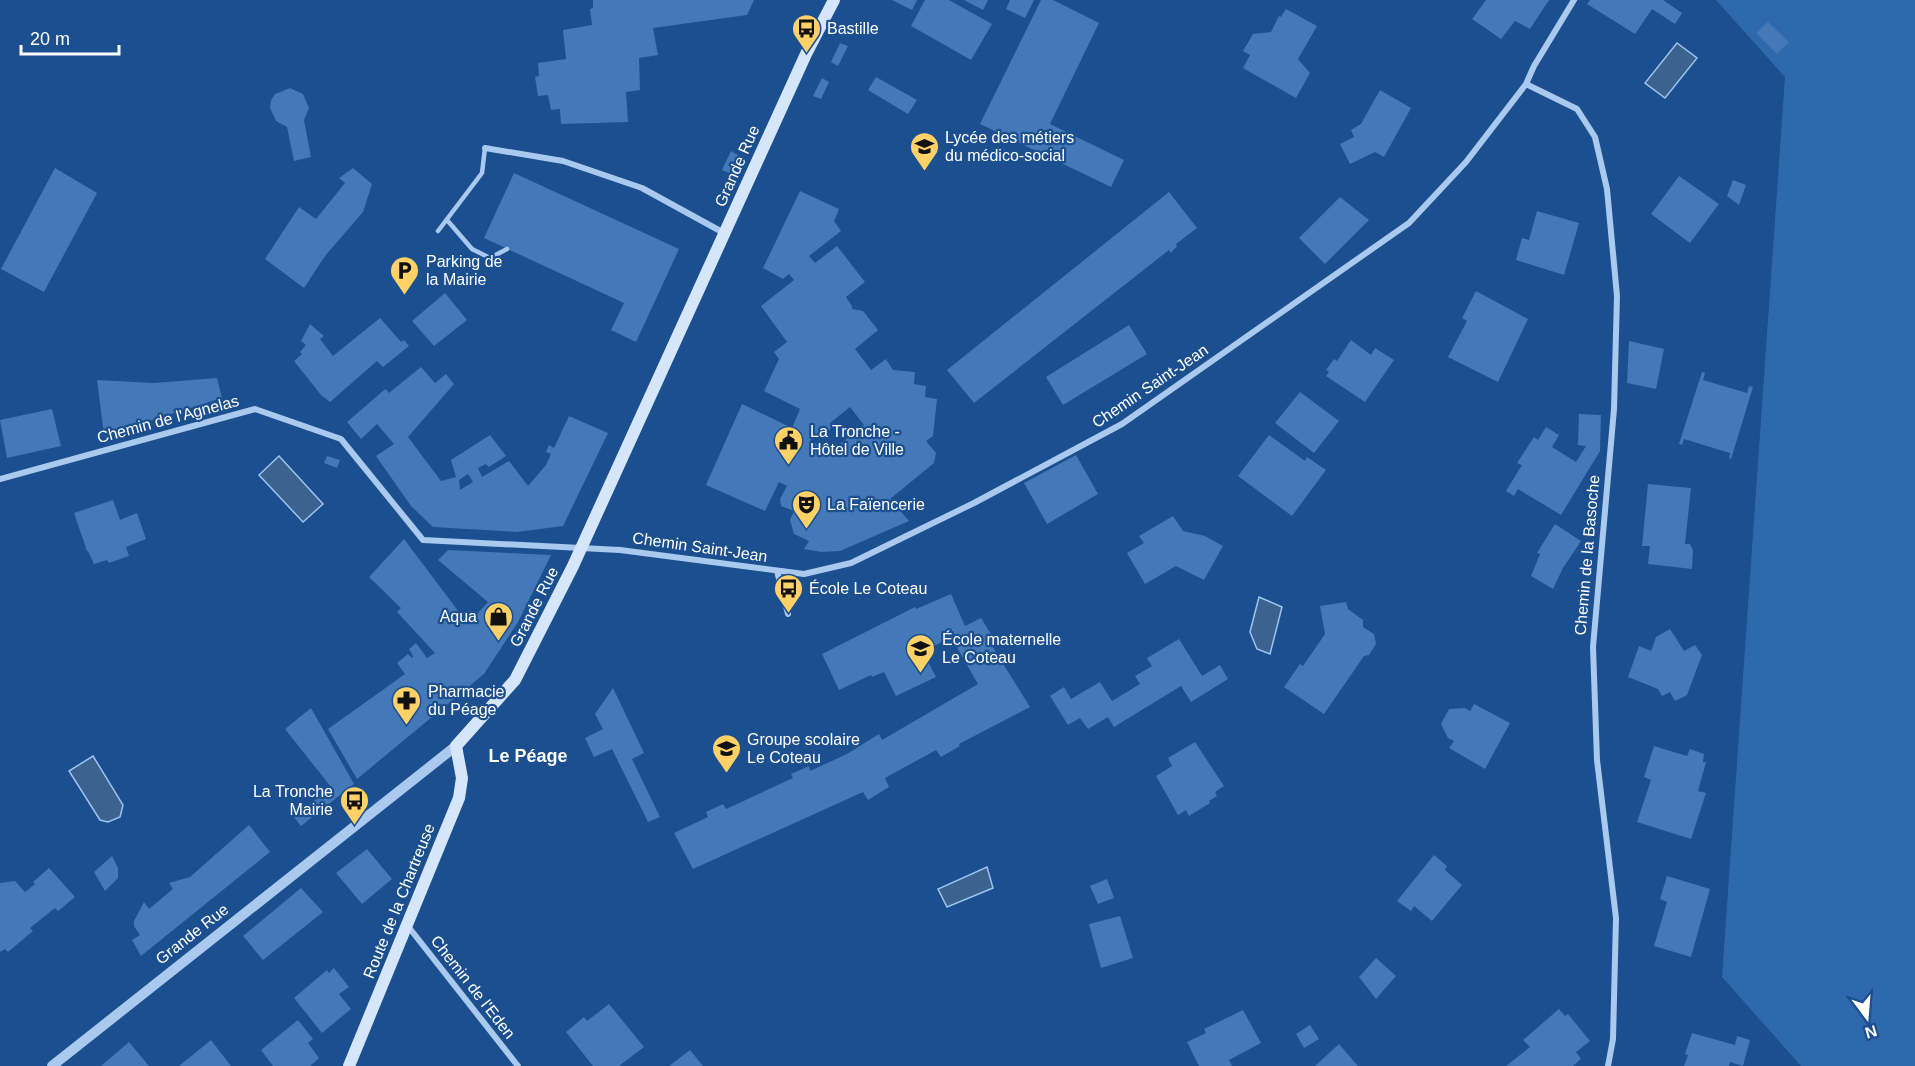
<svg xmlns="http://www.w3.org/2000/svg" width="1915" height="1066" font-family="Helvetica,sans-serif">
  <rect width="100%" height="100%" fill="#1b4f8f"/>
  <path fill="#2e69ad" d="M 1716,0 L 1915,0 L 1915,1066 L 1801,1066 L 1722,977 L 1785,77 Z"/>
  <path fill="#3c6290" stroke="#9cc4f0" stroke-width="1.5" d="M 1677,43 L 1697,58 L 1665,98 L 1645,83 Z
    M 279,456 L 323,504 L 303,522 L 259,475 Z
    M 1259,597 L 1282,607 L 1270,654 L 1257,649 L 1250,632 Z
    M 93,756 L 123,805 L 120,817 L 108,822 L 100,820 L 69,771 Z
    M 987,867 L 993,888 L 947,907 L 938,889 Z"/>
  <path fill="#4478b7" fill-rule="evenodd" d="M 593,0 L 754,0 L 747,15 L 653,28 L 658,55 L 639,58 L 640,90 L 626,92 L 628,122 L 561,124 L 560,109 L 551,110 L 548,95 L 538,96 L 535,77 L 539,76 L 538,63 L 566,59 L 563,30 L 592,25 L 590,9 L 593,8 Z
    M 892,0 L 917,0 L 912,10 Z
    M 925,0 L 949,0 L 992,24 L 971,60 L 911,26 Z
    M 964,0 L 988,0 L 983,10 Z
    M 1010,0 L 1034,0 L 1025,18 L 1006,9 Z
    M 1041,0 L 1053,0 L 1099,23 L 1050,124 L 1124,160 L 1111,187 L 980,124 Z
    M 1486,0 L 1549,0 L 1530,29 L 1515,21 L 1501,39 L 1472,19 Z
    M 1590,0 L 1663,0 L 1682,13 L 1675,24 L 1652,9 L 1635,34 L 1587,4 Z
    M 1286,9 L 1317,26 L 1298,59 L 1310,73 L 1296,98 L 1243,68 L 1250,55 L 1243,51 L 1253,34 L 1271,32 L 1279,16 L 1281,17 Z
    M 1768,22 L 1789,42 L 1777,54 L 1756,33 Z
    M 840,43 L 848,46 L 838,66 L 831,62 Z
    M 876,77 L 917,100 L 908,114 L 868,90 Z
    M 822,78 L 829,82 L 821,99 L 813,96 Z
    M 290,88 L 303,94 L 309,108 L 304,120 L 311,157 L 294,161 L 287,127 L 276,121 L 270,108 L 271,100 L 275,94 Z
    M 1380,90 L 1411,108 L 1384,157 L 1375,152 L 1350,164 L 1340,144 L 1354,137 L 1351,130 L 1361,124 Z
    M 731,151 L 738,155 L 729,173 L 722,170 Z
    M 55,168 L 97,193 L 44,292 L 1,269 Z
    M 353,168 L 372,184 L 363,212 L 325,256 L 304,288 L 265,259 L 299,207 L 316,219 L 345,183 L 339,178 Z
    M 514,173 L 679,249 L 636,342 L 611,330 L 624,303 L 484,238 Z
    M 1679,176 L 1719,204 L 1690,243 L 1651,214 Z
    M 1733,180 L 1746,185 L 1739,205 L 1727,196 Z
    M 800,191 L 839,209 L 834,221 L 841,231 L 809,256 L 815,263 L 837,246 L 865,282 L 846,297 L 852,306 L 852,309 L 863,311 L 878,330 L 855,349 L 871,370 L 886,359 L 893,370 L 915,372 L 914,384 L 926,386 L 925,397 L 937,399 L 933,436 L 926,441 L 936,453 L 934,463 L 890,499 L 909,521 L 840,551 L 821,552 L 804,549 L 809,541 L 794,534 L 790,520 L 794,511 L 781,506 L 780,499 L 787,486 L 779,482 L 765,511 L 706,485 L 742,404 L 792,428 L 800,409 L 764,391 L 779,359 L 774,352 L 787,342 L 761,306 L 794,280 L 789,274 L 783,279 L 763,268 ZM 850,407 L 864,425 L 844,441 L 830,450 L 810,441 L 812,436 L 817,438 L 821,429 L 828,432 L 832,426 L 830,423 Z
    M 1169,192 L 1197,228 L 1176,244 L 1177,246 L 1171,253 L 1169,250 L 974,403 L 947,370 Z
    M 1340,197 L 1369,220 L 1325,264 L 1299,238 Z
    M 1537,211 L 1579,223 L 1564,275 L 1516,260 L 1522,238 L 1529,240 Z
    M 1476,291 L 1528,319 L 1498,382 L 1448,357 L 1467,321 L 1462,318 Z
    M 445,293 L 467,320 L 434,346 L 412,321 Z
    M 380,318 L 401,342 L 404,340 L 409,346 L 383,367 L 377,361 L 330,402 L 321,395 L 294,361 L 302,354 L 300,352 L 306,345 L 301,341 L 310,324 L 324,336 L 320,339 L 333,356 Z
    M 1129,325 L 1147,354 L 1063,405 L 1046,377 Z
    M 1351,340 L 1371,355 L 1375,348 L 1394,360 L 1365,402 L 1326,376 L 1329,372 L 1326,370 L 1334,359 L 1337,361 Z
    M 1629,341 L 1664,349 L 1656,389 L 1627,383 Z
    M 421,367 L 435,383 L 446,374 L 454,384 L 408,437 L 441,481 L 456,477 L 451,460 L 490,435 L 506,456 L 489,467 L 486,464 L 478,468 L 482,477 L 509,461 L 528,486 L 546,465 L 551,454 L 546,452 L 549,445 L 554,448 L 569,416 L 608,433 L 563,526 L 517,532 L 433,527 L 411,506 L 376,456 L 394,444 L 377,424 L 361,439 L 347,422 L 383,391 L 386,389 L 389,393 ZM 468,474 L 473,482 L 460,490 L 459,480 Z
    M 1702,372 L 1705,373 L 1703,380 L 1747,393 L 1749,386 L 1753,387 L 1731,459 L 1729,458 L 1730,453 L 1684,439 L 1682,445 L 1679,444 Z
    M 217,378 L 222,398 L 104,435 L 97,380 L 154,383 Z
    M 1300,392 L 1339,421 L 1314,453 L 1275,423 Z
    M 52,409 L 61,446 L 7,458 L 0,420 Z
    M 1579,414 L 1601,415 L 1600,451 L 1561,515 L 1518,489 L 1514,496 L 1506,491 L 1522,465 L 1517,463 L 1534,437 L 1538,440 L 1546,427 L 1559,435 L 1552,447 L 1576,462 L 1586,446 L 1578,445 Z
    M 1269,435 L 1305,461 L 1307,457 L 1326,470 L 1292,516 L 1238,476 Z
    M 1076,455 L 1098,494 L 1047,524 L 1024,483 Z
    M 327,456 L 340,460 L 337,468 L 324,463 Z
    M 1648,484 L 1691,488 L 1685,544 L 1690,544 L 1693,550 L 1692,569 L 1648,564 L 1650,546 L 1642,546 Z
    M 113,500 L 120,520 L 137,513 L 146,539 L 126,547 L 129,556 L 109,563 L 107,560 L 94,564 L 88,551 L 87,551 L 74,513 Z
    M 1173,516 L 1183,531 L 1205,536 L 1223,546 L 1204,580 L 1176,566 L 1145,584 L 1127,553 L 1144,543 L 1139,536 Z
    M 1555,524 L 1581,541 L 1563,568 L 1553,589 L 1531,576 L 1540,554 L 1537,553 Z
    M 404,539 L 468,624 L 488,602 L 438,560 L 448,550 L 551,555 L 518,622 L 484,674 L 357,779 L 328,729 L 405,674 L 397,663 L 408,654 L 412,658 L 413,656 L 409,649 L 416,643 L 427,658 L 435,653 L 397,612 L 401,608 L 369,577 Z
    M 951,594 L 965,626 L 981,618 L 992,636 L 987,638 L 1030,707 L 959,744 L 960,746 L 941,757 L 936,750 L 885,778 L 889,787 L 868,800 L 863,792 L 693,869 L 674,833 L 708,817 L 706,812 L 723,804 L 726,809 L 793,778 L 791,774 L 809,766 L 810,771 L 847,754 L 879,734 L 882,740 L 978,684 L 951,637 L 923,652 L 936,677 L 896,696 L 884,672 L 872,677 L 871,675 L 839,690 L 822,654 L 915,607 L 916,609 Z
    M 1346,602 L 1348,609 L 1363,620 L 1363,627 L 1374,634 L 1376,644 L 1369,655 L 1364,656 L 1324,714 L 1284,687 L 1300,664 L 1303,666 L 1325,634 L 1320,606 Z
    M 1670,629 L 1684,651 L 1695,645 L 1702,655 L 1687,695 L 1675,701 L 1670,692 L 1662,696 L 1658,689 L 1628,677 L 1639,646 L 1651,651 L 1656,637 Z
    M 1179,639 L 1202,676 L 1220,665 L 1228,679 L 1191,702 L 1181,686 L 1114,727 L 1108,717 L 1088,729 L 1080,718 L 1068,725 L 1050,696 L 1064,687 L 1071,699 L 1100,682 L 1112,701 L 1140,684 L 1135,676 L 1152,666 L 1147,658 Z
    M 613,688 L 644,753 L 632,759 L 660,817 L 648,822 L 612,749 L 594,757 L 585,738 L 603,729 L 595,714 Z
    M 1474,704 L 1510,723 L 1485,769 L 1449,748 L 1454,741 L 1448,738 L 1441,724 L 1449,709 L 1465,708 L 1470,711 Z
    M 311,708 L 354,784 L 301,826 L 294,817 L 331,787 L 285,729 Z
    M 1195,742 L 1224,786 L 1215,792 L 1217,796 L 1209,801 L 1210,803 L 1189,816 L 1186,810 L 1178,815 L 1156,776 L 1172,766 L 1168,758 Z
    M 1654,746 L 1687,756 L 1690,749 L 1704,754 L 1703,762 L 1706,762 L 1698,791 L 1706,793 L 1691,839 L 1637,822 L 1651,780 L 1644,777 Z
    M 249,825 L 270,852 L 141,956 L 132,940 L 140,935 L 134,926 L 134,921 L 144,902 L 149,909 L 173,889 L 169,883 L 190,877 Z
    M 367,849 L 392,879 L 362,904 L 336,873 Z
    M 1434,855 L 1447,866 L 1445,870 L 1462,885 L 1432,921 L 1414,906 L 1411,911 L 1397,901 Z
    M 112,856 L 118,868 L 118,878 L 105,891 L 94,872 Z
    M 49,868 L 75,897 L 58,911 L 55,908 L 30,928 L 33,931 L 8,952 L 5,949 L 0,952 L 0,883 L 15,881 L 25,892 L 35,884 L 33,882 Z
    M 1667,876 L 1710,889 L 1691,957 L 1654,946 L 1667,902 L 1660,899 Z
    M 1107,879 L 1114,898 L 1098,904 L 1090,886 Z
    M 301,888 L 323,912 L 263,960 L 243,936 Z
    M 1120,916 L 1133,958 L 1101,968 L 1089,924 Z
    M 1376,958 L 1396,976 L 1376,999 L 1359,977 Z
    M 334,968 L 349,987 L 339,994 L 351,1009 L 322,1033 L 294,998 L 327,970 L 329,973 Z
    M 609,1004 L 644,1047 L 619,1066 L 593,1066 L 566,1032 L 584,1017 L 587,1021 Z
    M 1559,1009 L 1565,1016 L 1568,1014 L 1590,1041 L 1576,1052 L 1581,1059 L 1573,1066 L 1506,1066 L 1530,1047 L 1523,1040 Z
    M 1243,1010 L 1261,1043 L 1229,1060 L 1232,1066 L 1199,1066 L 1187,1042 L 1206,1033 L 1204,1029 Z
    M 298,1020 L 313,1039 L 308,1043 L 319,1058 L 310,1066 L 273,1066 L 261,1050 Z
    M 1310,1025 L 1319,1039 L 1304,1048 L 1296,1034 Z
    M 1692,1033 L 1735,1045 L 1737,1036 L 1750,1040 L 1743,1066 L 1730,1062 L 1729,1066 L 1684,1066 L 1688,1055 L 1685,1054 Z
    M 211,1040 L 231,1066 L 179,1066 Z
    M 129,1042 L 149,1066 L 101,1066 Z
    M 1339,1044 L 1358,1066 L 1315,1066 Z
    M 690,1050 L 703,1066 L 669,1066 Z"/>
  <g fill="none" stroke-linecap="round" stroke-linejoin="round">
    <path stroke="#a9c9ee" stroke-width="4.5" d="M 447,220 L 472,249 L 490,258 L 507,249
      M 438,231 L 482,173 L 485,148"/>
    <path stroke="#a9c9ee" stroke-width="6" d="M 1526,84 L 1577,109 L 1595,137 L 1607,189 L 1617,296 L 1614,409 L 1593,647 L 1597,760 L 1616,918 L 1613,1039 L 1608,1066
      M 485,148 L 563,161 L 642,188 L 724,233
      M 0,479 L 255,409 L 341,439 L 423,540 L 620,550 L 804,574 L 851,563 L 974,503 L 1122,424 L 1409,223 L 1466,162 L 1526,84 L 1534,66 L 1574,0
      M 777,571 L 788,614
      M 407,925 L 518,1066"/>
    <path stroke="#a9c9ee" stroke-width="10" d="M 52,1066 L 456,746"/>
    <path stroke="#d6e6fa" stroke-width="12" d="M 349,1066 L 459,798 L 462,778 L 456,746 L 515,680 L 573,566 L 806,54 L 834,0"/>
  </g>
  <defs>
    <symbol id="bus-pin" viewBox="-11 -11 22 30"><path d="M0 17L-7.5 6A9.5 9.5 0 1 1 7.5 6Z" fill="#ffd166" stroke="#1b4f8f"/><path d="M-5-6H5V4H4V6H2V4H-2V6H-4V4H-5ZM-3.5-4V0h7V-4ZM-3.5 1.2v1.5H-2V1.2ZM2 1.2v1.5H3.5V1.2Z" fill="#111"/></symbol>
    <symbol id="school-pin" viewBox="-11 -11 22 30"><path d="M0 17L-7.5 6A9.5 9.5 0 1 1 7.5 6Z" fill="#ffd166" stroke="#1b4f8f"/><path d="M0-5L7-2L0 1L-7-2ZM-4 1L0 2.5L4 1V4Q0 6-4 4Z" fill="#111"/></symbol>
    <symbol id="parking-pin" viewBox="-11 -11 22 30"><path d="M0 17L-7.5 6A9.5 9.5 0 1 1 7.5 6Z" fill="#ffd166" stroke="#1b4f8f"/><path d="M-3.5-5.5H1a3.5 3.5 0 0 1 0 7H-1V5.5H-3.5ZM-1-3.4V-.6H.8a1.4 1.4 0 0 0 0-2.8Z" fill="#111"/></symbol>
    <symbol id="civic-pin" viewBox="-11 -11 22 30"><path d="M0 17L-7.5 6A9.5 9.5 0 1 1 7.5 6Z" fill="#ffd166" stroke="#1b4f8f"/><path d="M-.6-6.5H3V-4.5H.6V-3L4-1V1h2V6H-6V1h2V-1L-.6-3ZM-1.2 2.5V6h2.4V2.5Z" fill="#111"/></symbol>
    <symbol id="theatre-pin" viewBox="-11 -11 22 30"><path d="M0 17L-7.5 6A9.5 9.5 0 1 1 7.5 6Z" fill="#ffd166" stroke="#1b4f8f"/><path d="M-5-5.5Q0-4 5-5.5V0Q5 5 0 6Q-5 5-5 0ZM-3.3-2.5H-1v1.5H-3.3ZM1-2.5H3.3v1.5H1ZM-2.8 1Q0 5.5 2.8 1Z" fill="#111"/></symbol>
    <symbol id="shop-pin" viewBox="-11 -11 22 30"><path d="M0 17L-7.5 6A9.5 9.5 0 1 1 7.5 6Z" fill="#ffd166" stroke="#1b4f8f"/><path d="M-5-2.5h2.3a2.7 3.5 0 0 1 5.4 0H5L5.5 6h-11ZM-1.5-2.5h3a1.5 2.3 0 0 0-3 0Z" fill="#111"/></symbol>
    <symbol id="pharmacy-pin" viewBox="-11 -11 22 30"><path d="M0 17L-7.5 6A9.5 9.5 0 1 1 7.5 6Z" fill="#ffd166" stroke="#1b4f8f"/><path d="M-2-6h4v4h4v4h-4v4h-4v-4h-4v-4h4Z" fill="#111"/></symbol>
  </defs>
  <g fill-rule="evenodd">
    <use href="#bus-pin" x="790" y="12" width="33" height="45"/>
    <use href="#school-pin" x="908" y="130" width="33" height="45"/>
    <use href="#parking-pin" x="388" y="254" width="33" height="45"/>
    <use href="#civic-pin" x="772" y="424" width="33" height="45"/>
    <use href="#theatre-pin" x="790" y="488" width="33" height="45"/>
    <use href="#bus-pin" x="772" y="572" width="33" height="45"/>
    <use href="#shop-pin" x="482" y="600" width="33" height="45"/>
    <use href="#school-pin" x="904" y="632" width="33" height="45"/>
    <use href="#pharmacy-pin" x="390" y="684" width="33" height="45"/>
    <use href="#school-pin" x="710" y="732" width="33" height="45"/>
    <use href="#bus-pin" x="338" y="784" width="33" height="45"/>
  </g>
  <g text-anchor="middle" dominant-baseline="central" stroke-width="4.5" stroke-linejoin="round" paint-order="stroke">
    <g font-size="16" fill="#fff" stroke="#1b4f8f" text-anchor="start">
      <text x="827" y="28">Bastille</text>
      <text x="945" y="137">Lycée des métiers<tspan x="945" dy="18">du médico-social</tspan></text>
      <text x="426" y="261">Parking de<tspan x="426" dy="18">la Mairie</tspan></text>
      <text x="810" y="431">La Tronche -<tspan x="810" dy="18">Hôtel de Ville</tspan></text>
      <text x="827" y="504">La Faïencerie</text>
      <text x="809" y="588">École Le Coteau</text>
      <text x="477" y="616" text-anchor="end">Aqua</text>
      <text x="942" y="639">École maternelle<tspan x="942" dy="18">Le Coteau</tspan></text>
      <text x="428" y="691">Pharmacie<tspan x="428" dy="18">du Péage</tspan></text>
      <text x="747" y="739">Groupe scolaire<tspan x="747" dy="18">Le Coteau</tspan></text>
      <text x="333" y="791" text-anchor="end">La Tronche<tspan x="333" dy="18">Mairie</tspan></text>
    </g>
    <g font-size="16" fill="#fff" stroke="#1b4f8f">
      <text transform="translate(737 166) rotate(-66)">Grande Rue</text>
      <text transform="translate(1150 386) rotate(-34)">Chemin Saint-Jean</text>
      <text transform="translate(168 419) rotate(-15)">Chemin de l'Agnelas</text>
      <text transform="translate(700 547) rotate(8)">Chemin Saint-Jean</text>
      <text transform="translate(1587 555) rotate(-85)">Chemin de la Basoche</text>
      <text transform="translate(534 607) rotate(-63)">Grande Rue</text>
      <text transform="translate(399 901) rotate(-68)">Route de la Chartreuse</text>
      <text transform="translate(192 934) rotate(-38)">Grande Rue</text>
      <text transform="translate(473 987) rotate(52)">Chemin de l'Eden</text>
    </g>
    <g font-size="18" font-weight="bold" fill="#fff" stroke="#1b4f8f">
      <text x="528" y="756">Le Péage</text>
    </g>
  </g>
  <g transform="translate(1867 1018) rotate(164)" stroke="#1b4f8f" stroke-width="4.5" paint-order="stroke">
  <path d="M0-4.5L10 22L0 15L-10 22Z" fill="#ffffff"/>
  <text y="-9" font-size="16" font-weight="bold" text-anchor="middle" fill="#ffffff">N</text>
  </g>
  <path d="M21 45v9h98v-9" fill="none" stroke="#ffffff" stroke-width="3"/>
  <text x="30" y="45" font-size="18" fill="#ffffff" stroke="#1b4f8f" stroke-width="4.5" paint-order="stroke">20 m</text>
</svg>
